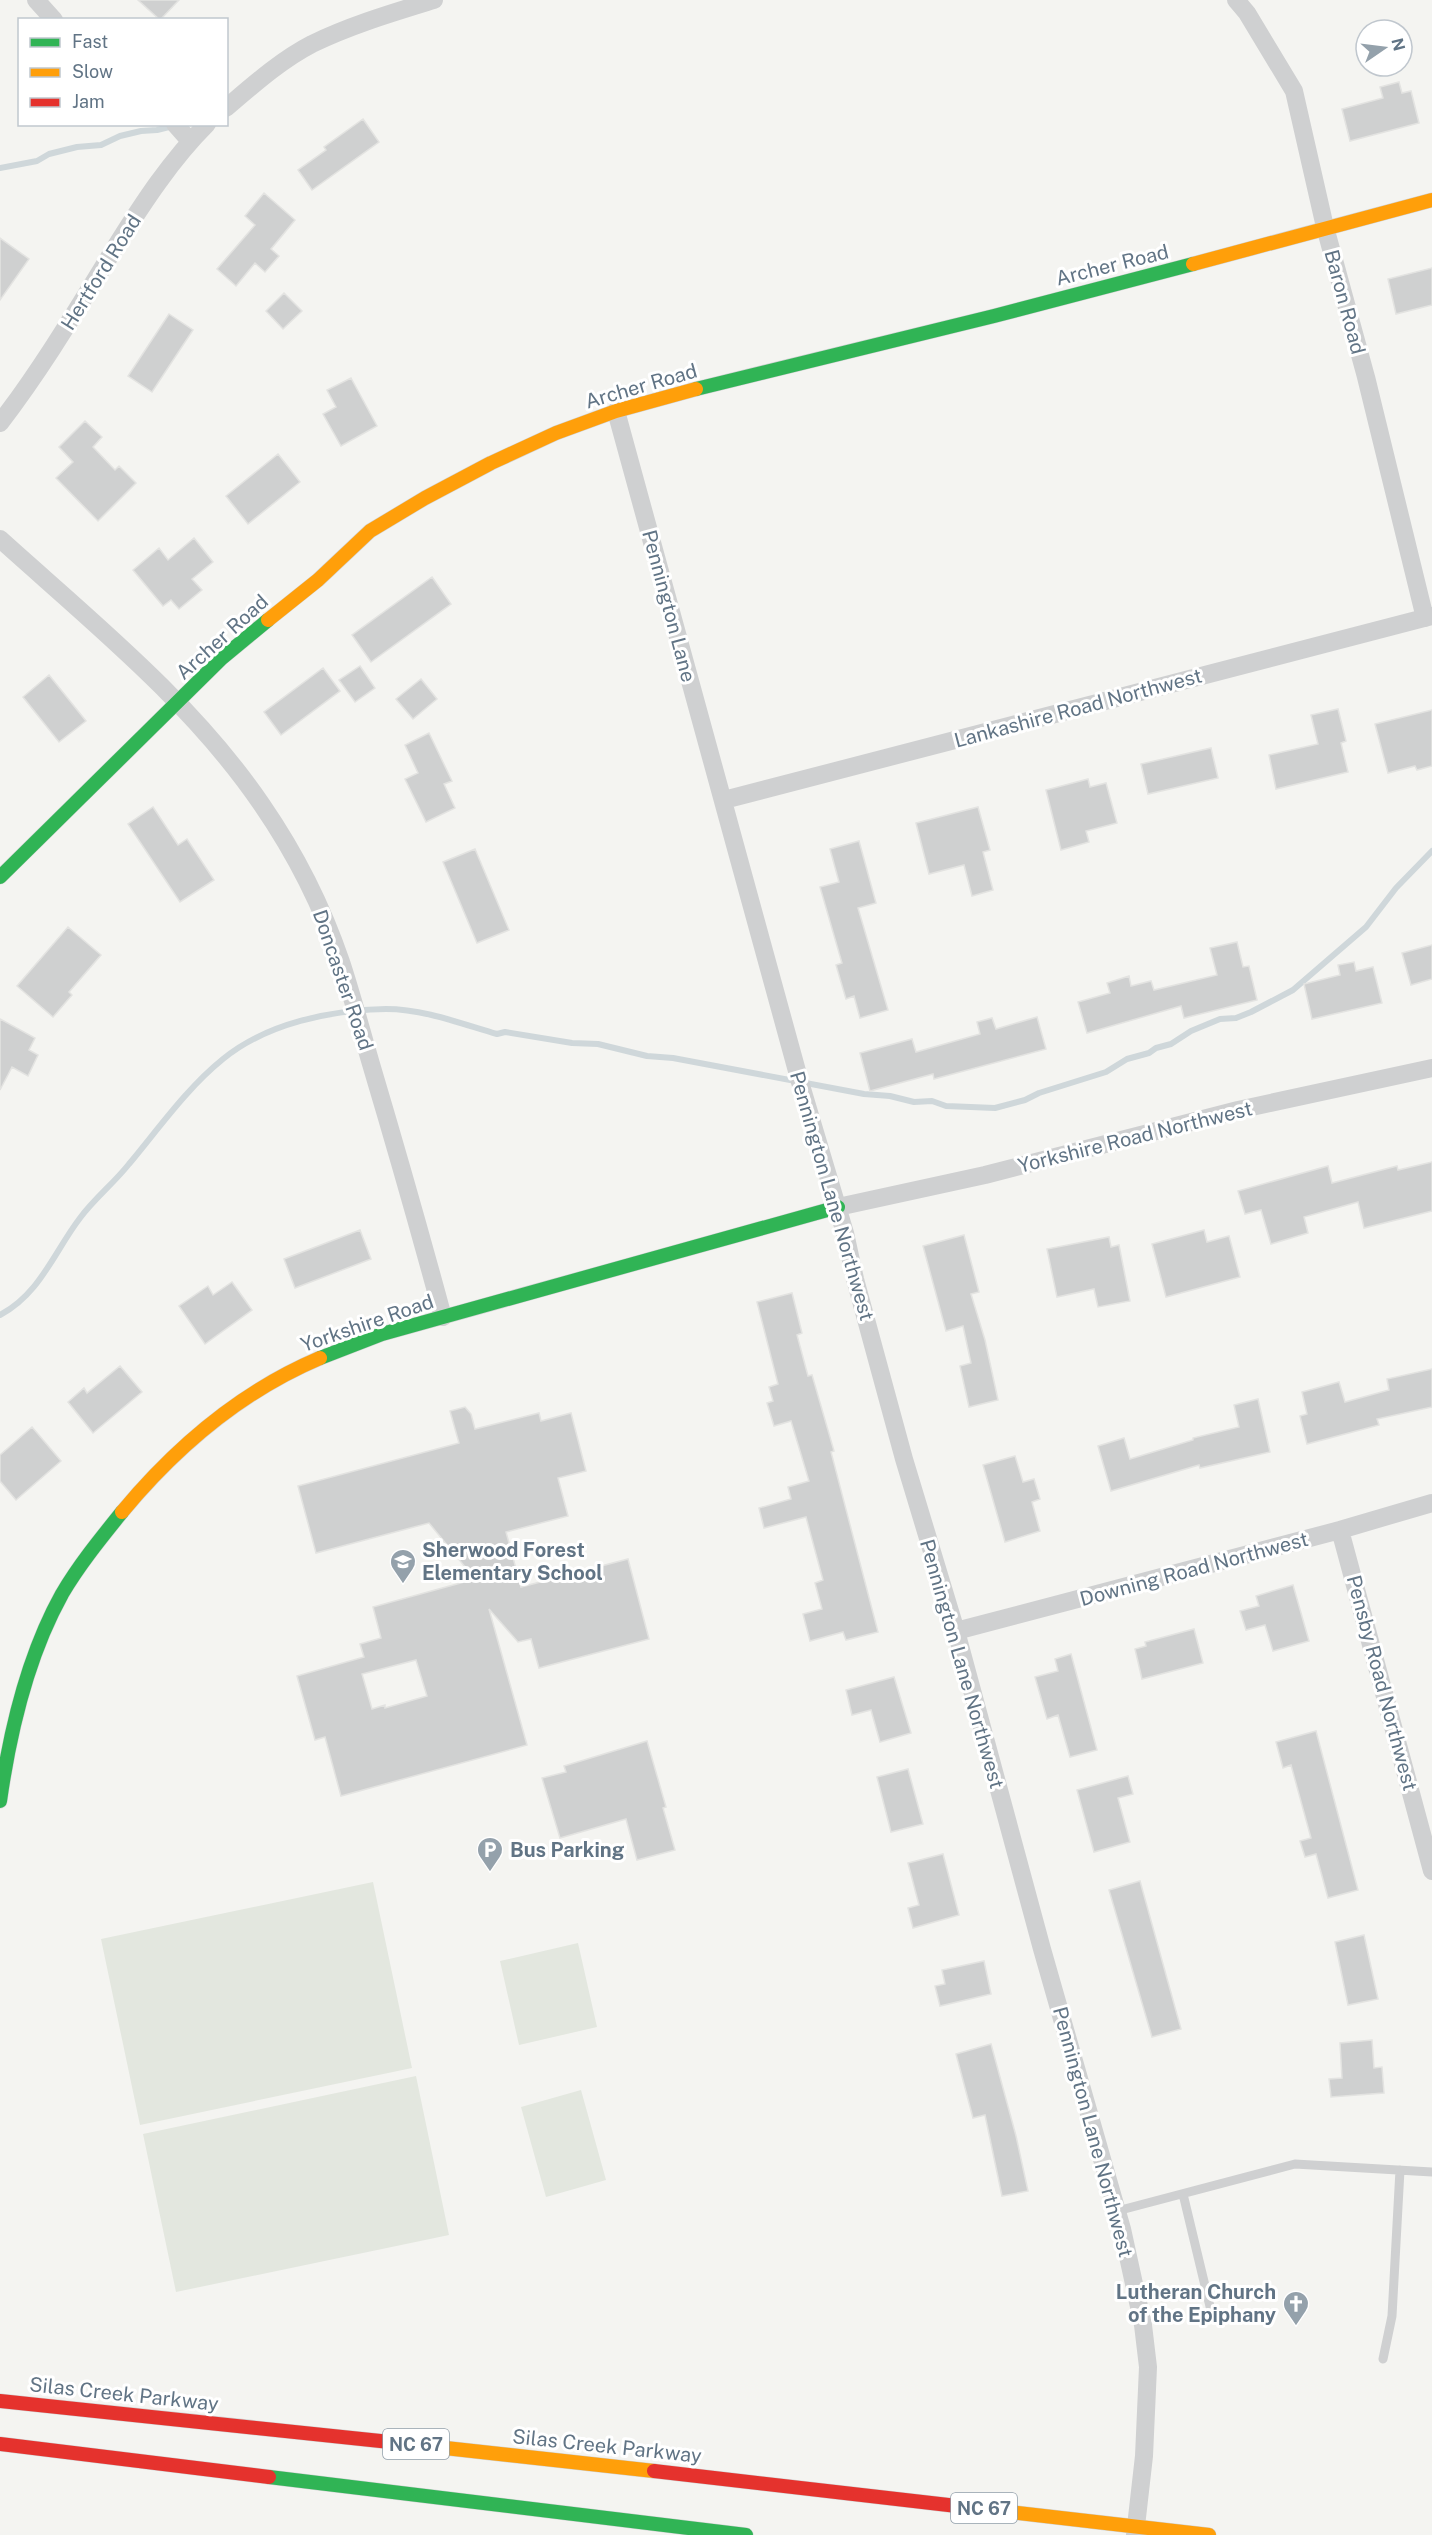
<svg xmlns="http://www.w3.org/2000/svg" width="1432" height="2535" font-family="'Public Sans',sans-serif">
  <rect width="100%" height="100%" fill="#f4f4f1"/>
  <path fill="#e3e7df" d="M 373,1882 L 412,2068 L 140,2125 L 101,1939 Z
    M 578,1943 L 597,2027 L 519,2045 L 500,1961 Z
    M 416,2076 L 449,2235 L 176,2292 L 143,2134 Z
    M 581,2090 L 606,2180 L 546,2197 L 521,2107 Z"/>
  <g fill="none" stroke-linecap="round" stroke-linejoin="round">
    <path stroke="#cfd7da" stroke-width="6" d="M 0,168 L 37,161 L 49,154 L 77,147 L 101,145 L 120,136 L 141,131 L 157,130 L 173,126
      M 0,1315 C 40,1294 54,1252 80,1218 C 94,1199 114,1183 129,1164 C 159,1128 187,1088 223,1059 C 267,1023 331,1010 386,1009 C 424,1009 462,1024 497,1034 L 505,1032 L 572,1043 L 598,1044 L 647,1056 L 673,1058 L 864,1094 L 890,1096 L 914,1102 L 932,1101 L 946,1106 L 995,1108 L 1025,1100 L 1039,1093 L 1106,1072 L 1127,1059 L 1149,1053 L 1156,1048 L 1171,1044 L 1191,1031 L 1220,1019 L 1236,1018 L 1251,1012 L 1293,990 L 1366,927 L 1396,888 L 1432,851"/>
  </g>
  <path fill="#cfd0d0" stroke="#e3e3e1" stroke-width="1.5" fill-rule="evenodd" d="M 138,0 L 179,0 L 160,20 Z
    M 1399,82 L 1402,93 L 1411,91 L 1419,123 L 1350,141 L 1342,109 L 1383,98 L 1380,87 Z
    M 363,119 L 379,142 L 312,190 L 298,170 L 326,150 L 324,147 Z
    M 264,193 L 295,220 L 271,249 L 279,256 L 265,272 L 255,263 L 236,286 L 217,269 L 255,225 L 245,216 Z
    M 0,238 L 29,259 L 0,300 Z
    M 1432,268 L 1432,305 L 1396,314 L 1388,279 Z
    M 284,293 L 302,311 L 283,329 L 266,311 Z
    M 169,314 L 193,330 L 152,392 L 128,376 Z
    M 351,378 L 377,426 L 341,446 L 323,414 L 336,407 L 327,390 Z
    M 85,421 L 102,437 L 93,447 L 115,470 L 119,466 L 136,483 L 98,521 L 56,478 L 73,462 L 59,447 Z
    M 278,454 L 300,482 L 248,524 L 226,496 Z
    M 194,538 L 213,562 L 192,579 L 202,590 L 179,609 L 171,600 L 163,606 L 133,570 L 159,548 L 168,560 Z
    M 432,577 L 451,604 L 371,662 L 352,635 Z
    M 360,666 L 375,688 L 355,702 L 339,680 Z
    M 323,668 L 340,691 L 281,735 L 264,712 Z
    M 49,675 L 86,721 L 59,742 L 23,697 Z
    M 421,679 L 437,699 L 413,719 L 396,699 Z
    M 1338,709 L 1346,741 L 1341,743 L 1348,772 L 1276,789 L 1269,755 L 1318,744 L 1311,715 Z
    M 1432,710 L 1432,766 L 1417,770 L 1415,766 L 1388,773 L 1375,724 Z
    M 429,733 L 452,781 L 444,784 L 455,808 L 426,822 L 405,779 L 418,773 L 405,745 Z
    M 1211,748 L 1218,778 L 1148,794 L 1141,764 Z
    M 1088,779 L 1090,787 L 1106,783 L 1117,823 L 1086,831 L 1089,842 L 1061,850 L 1046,790 Z
    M 153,807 L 178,845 L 187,839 L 214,880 L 180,902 L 128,824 Z
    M 978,807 L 990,850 L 983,852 L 993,890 L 972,896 L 964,865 L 929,874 L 916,823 Z
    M 859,841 L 876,903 L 858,908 L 888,1010 L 860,1018 L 854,996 L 846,999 L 836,965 L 842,963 L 820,887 L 839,882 L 830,849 Z
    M 475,849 L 509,930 L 477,943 L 443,862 Z
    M 68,927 L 101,955 L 69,992 L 72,995 L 53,1017 L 17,986 Z
    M 1237,942 L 1243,967 L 1249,966 L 1257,1000 L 1184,1018 L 1181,1006 L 1087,1033 L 1078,1002 L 1110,993 L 1107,983 L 1129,976 L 1131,986 L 1151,981 L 1154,990 L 1217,975 L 1210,948 Z
    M 1432,945 L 1432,979 L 1411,985 L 1402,953 Z
    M 1354,962 L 1356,971 L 1373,967 L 1382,1003 L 1312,1019 L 1304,984 L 1340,975 L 1338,965 Z
    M 1037,1017 L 1046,1049 L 934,1079 L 933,1074 L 870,1091 L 860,1053 L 912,1039 L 916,1052 L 980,1034 L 977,1022 L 992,1018 L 996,1029 Z
    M 0,1019 L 35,1038 L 29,1050 L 38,1055 L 28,1076 L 12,1067 L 0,1090 Z
    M 1432,1162 L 1432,1211 L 1364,1228 L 1358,1202 L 1304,1217 L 1308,1233 L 1271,1244 L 1261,1210 L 1245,1214 L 1238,1191 L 1328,1166 L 1332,1183 L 1397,1166 L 1398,1170 Z
    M 360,1230 L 371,1259 L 295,1288 L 284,1259 Z
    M 1204,1230 L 1207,1242 L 1229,1236 L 1240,1277 L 1166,1297 L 1152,1244 Z
    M 964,1235 L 979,1292 L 971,1294 L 985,1340 L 998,1400 L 969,1407 L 960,1366 L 971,1363 L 963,1326 L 946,1331 L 923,1246 Z
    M 1109,1237 L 1111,1247 L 1119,1245 L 1130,1301 L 1098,1307 L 1094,1289 L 1057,1297 L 1047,1249 Z
    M 232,1282 L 252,1310 L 205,1344 L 179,1306 L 208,1286 L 213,1295 Z
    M 792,1293 L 802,1333 L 797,1335 L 808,1376 L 812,1375 L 834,1451 L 831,1452 L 878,1632 L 846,1640 L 843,1632 L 810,1641 L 803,1614 L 822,1609 L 815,1583 L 823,1580 L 806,1517 L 764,1528 L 759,1508 L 791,1499 L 788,1487 L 809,1481 L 791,1421 L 774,1426 L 767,1403 L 773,1401 L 769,1387 L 778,1384 L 757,1302 Z
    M 120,1366 L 142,1392 L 93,1433 L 68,1402 L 84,1388 L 87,1393 Z
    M 1432,1369 L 1432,1407 L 1377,1419 L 1379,1425 L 1307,1444 L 1300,1416 L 1307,1414 L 1302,1392 L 1339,1382 L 1345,1402 L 1389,1390 L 1387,1379 Z
    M 1258,1399 L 1270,1452 L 1200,1468 L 1199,1465 L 1111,1491 L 1098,1446 L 1124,1438 L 1130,1459 L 1193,1440 L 1193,1438 L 1239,1427 L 1234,1405 Z
    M 465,1407 L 471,1414 L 475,1429 L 539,1413 L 541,1421 L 571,1413 L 586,1471 L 558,1478 L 568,1516 L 506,1532 L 521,1587 L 628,1559 L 649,1639 L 539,1668 L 531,1639 L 518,1642 L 489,1609 L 527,1745 L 341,1796 L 325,1737 L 315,1740 L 297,1676 L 364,1657 L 360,1644 L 381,1638 L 373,1607 L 475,1579 L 429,1523 L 316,1553 L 298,1486 L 459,1443 L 450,1411 ZM 416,1660 L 427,1696 L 385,1708 L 385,1705 L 372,1709 L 362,1674 Z
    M 32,1427 L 61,1461 L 16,1500 L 0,1481 L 0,1455 Z
    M 1015,1456 L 1023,1482 L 1034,1479 L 1040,1499 L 1032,1502 L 1040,1531 L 1005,1542 L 983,1465 Z
    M 1293,1585 L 1309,1641 L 1273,1651 L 1265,1625 L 1246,1630 L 1240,1611 L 1259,1606 L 1256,1596 Z
    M 1194,1629 L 1203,1663 L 1142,1679 L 1135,1649 L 1146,1646 L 1145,1642 Z
    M 1071,1654 L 1097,1750 L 1070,1757 L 1058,1715 L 1047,1719 L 1035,1677 L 1058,1671 L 1055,1659 Z
    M 894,1677 L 911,1733 L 880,1742 L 871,1710 L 852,1715 L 846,1690 Z
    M 1316,1731 L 1358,1890 L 1328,1898 L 1316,1854 L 1305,1857 L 1300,1841 L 1311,1838 L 1291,1765 L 1283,1768 L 1276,1742 Z
    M 647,1741 L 666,1807 L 663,1808 L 675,1850 L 637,1860 L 626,1819 L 560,1838 L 542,1778 L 566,1772 L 564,1766 Z
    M 908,1769 L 923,1824 L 891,1832 L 877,1777 Z
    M 1128,1776 L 1133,1794 L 1118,1798 L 1130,1842 L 1094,1852 L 1077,1790 Z
    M 943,1854 L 959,1915 L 913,1928 L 908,1908 L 919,1905 L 908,1863 Z
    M 1140,1881 L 1181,2029 L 1152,2037 L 1109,1890 Z
    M 1364,1935 L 1378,1999 L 1348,2005 L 1335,1942 Z
    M 984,1961 L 991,1994 L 940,2006 L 935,1986 L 945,1984 L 942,1970 Z
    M 1372,2040 L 1374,2068 L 1382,2067 L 1384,2093 L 1331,2097 L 1329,2079 L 1342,2078 L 1340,2043 Z
    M 991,2044 L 1016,2136 L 1028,2191 L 1002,2196 L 985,2115 L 973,2118 L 956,2054 Z"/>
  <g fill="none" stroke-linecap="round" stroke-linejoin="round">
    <defs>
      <path id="fast" d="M 696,389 L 994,316 L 1193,264
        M 0,877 L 222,658 L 268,620
        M 320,1358 L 382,1334 L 838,1207
        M 0,1801 C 10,1730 27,1657 62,1594 C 79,1565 101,1538 122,1512
        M 269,2477 L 746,2535"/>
      <path id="slow" d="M 1193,264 L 1432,200
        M 268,620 L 318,580 L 370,531 L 425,498 L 491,463 L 556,433 L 616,411 L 696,389
        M 122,1512 C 176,1447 242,1391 320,1358
        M 409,2444 L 654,2471
        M 957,2506 L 1209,2535"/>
      <path id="jam" d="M 0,2401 L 409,2444
        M 0,2444 L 269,2477
        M 654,2471 L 957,2506"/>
    </defs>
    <use href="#fast" stroke="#d0d2d3" stroke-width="15"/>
    <use href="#slow" stroke="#d0d2d3" stroke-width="15"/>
    <use href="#jam" stroke="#d0d2d3" stroke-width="15"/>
    <path stroke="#cfd0d1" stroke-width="9" d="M 1183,2194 L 1213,2319
      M 1117,2211 L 1295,2164 L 1432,2172
      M 1383,2359 L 1392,2316 L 1400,2170"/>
    <path stroke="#cfd0d1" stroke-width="18" d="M 36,0 L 54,20
      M 1236,0 L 1247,13 L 1294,91 L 1325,227 L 1366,377 L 1425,618
      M 226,108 C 253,85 281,60 312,44 C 351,25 392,13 434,0
      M 175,124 L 190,141
      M 616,411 L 800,1082 L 845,1233 L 855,1279 L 904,1459 L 956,1631 L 1042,1949 L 1122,2229 L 1143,2325 L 1148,2367 L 1144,2456 L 1135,2535
      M 0,423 C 43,367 79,306 116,246 C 143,203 171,160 207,124
      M 0,539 C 92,622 192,702 262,805 C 295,853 322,906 341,962 C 352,995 361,1030 371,1064 C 396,1148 420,1232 443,1317
      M 724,800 L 1432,616
      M 838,1207 L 985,1175 L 1238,1110 L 1432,1068
      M 1340,1530 L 1432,1871
      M 956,1631 L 1340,1530 L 1432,1503"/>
    <use href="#fast" stroke="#30b455" stroke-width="14"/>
    <use href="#slow" stroke="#ff9f0a" stroke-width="14"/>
    <use href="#jam" stroke="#e5322d" stroke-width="14"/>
  </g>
  <defs>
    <symbol id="school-pin" viewBox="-11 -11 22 30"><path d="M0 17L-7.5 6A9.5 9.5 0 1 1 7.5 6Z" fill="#94a1ab" stroke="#fff"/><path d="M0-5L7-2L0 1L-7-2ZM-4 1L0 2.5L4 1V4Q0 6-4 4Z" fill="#fff"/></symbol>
    <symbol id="parking-pin" viewBox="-11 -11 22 30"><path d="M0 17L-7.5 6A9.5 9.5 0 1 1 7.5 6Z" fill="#94a1ab" stroke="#fff"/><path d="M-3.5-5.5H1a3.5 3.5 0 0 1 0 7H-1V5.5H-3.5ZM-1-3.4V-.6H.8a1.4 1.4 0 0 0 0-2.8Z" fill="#fff"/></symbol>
    <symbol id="church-pin" viewBox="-11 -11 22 30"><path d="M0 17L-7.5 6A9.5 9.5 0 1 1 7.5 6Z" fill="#94a1ab" stroke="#fff"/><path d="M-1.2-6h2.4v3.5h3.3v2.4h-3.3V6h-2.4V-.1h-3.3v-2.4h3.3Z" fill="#fff"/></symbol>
  </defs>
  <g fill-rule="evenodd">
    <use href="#school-pin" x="388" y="1547" width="30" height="40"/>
    <use href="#parking-pin" x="475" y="1835" width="30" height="40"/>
    <use href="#church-pin" x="1281" y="2289" width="30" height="40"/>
  </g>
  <g text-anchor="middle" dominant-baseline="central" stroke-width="6" stroke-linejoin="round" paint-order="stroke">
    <g fill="#fff" stroke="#909eaa" stroke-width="1.5">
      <rect x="383" y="2429" width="66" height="30" rx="4.5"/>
      <rect x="951" y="2493" width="66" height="30" rx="4.5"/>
    </g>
    <g font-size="18" font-weight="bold" fill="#617485">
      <text x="416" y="2444">NC 67</text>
      <text x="984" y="2508">NC 67</text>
    </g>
    <g font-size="20" fill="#617485" stroke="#fff">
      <text transform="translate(1112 265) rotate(-14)">Archer Road</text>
      <text transform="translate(101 272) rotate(-58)">Hertford Road</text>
      <text transform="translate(1345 302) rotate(75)">Baron Road</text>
      <text transform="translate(641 386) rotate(-16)">Archer Road</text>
      <text transform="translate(669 606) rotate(75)">Pennington Lane</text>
      <text transform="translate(222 637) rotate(-42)">Archer Road</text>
      <text transform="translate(1078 708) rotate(-15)">Lankashire Road Northwest</text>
      <text transform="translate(343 980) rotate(71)">Doncaster Road</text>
      <text transform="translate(1135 1137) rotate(-14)">Yorkshire Road Northwest</text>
      <text transform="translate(832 1196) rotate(74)">Pennington Lane Northwest</text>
      <text transform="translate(367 1323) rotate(-19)">Yorkshire Road</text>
      <text transform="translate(1194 1569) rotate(-15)">Downing Road Northwest</text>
      <text transform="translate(962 1664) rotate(74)">Pennington Lane Northwest</text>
      <text transform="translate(1382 1683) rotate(75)">Pensby Road Northwest</text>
      <text transform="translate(1093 2132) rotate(75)">Pennington Lane Northwest</text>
      <text transform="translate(124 2394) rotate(6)">Silas Creek Parkway</text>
      <text transform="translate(607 2446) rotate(6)">Silas Creek Parkway</text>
    </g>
    <g font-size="20" font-weight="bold" fill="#617485" stroke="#fff" text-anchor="start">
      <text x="422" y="1550">Sherwood Forest<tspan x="422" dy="23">Elementary School</tspan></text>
      <text x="510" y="1850">Bus Parking</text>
      <text x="1276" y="2292" text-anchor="end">Lutheran Church<tspan x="1276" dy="23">of the Epiphany</tspan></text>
    </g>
  </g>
  <rect x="18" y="18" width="210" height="108" fill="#ffffff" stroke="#c0c7ce" stroke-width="1.5"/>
  <rect x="30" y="38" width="30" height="9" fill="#30b455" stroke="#c0c7ce" stroke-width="1.5"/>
  <text x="72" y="48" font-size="18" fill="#617485">Fast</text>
  <rect x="30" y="68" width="30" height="9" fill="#ff9f0a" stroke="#c0c7ce" stroke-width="1.5"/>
  <text x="72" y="78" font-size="18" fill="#617485">Slow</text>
  <rect x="30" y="98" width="30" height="9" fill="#e5322d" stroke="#c0c7ce" stroke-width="1.5"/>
  <text x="72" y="108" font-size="18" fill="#617485">Jam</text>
  <g transform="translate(1384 48) rotate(76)"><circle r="28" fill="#ffffff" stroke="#c0c7ce" stroke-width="1.5"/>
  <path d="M0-4.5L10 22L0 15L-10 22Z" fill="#94a1ab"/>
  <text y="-9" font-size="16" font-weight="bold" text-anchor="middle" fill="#617485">N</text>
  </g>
</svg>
